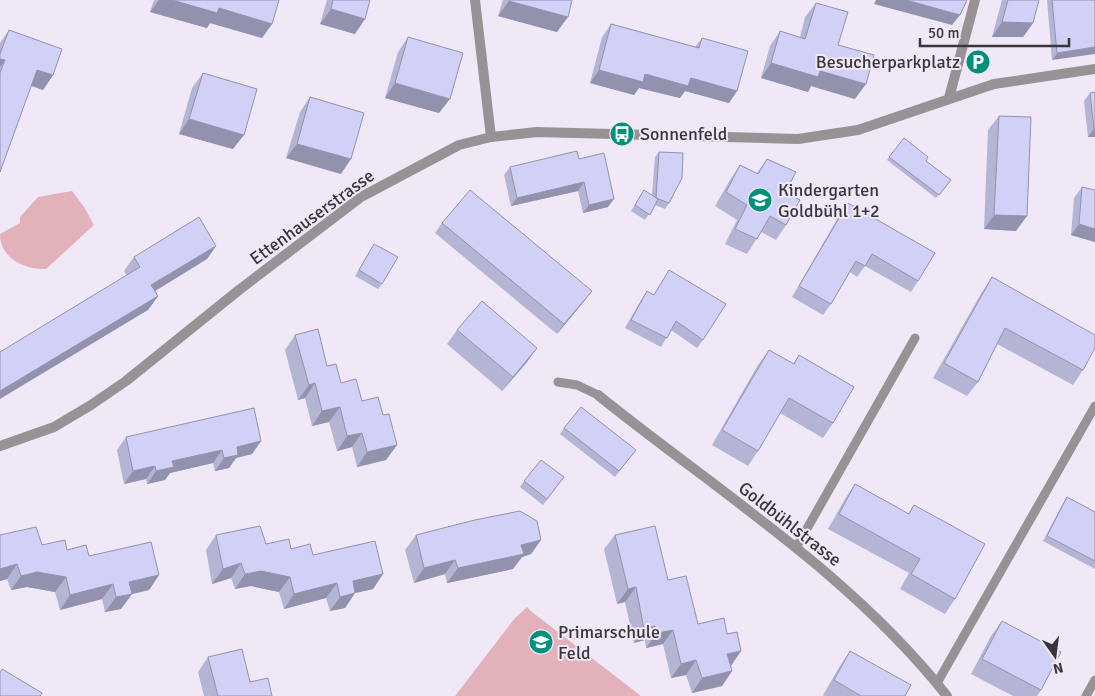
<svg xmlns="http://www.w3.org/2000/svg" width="1095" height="696" font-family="Signika,sans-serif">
  <rect width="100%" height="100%" fill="#f1e8f7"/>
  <path fill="#e2b1ba" d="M 72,191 L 84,207 L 94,225 L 46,269 C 26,270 0,259 0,234 L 20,223 L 20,217 L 38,197 Z
    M 527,607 L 532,612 L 641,696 L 455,696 L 515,618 Z"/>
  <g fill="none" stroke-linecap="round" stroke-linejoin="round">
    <path stroke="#989195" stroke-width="9" d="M 558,382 L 577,385 L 598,395
      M 796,548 L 915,338
      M 937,683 L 1095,406
      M 1086,696 L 1095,680"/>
    <path stroke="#989195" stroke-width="10" d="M 475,0 L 491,137
      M 949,98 L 975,0
      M 598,395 C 717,491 851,574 947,696
      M 0,446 L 54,427 L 91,405 L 126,381 L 239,290 L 361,197 L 459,145 L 491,137 L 537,132 L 798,139 L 858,130 L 994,84 L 1095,69"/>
  </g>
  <path fill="#b4b4d5" d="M 154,0 L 279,0 L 272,24 L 262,38 L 210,23 L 207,28 L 150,12 Z
    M 327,0 L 370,0 L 355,34 L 320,24 Z
    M 503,0 L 572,0 L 557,32 L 498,16 Z
    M 1002,0 L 1039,0 L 1033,23 L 1023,37 L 992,37 Z
    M 1047,0 L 1095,0 L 1052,60 Z
    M 816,3 L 838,45 L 855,99 L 811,86 L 808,92 L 761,78 L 770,46 L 780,31 L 800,37 L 805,17 Z
    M 611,24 L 695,47 L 702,38 L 737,91 L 729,103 L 685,91 L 680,98 L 639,88 L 634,95 L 590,83 L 602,37 Z
    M 9,30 L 53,75 L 43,90 L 31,86 L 0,172 L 0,43 Z
    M 408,37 L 439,113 L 385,98 L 398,52 Z
    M 203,73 L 233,149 L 179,134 L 192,88 Z
    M 1095,92 L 1095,137 L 1088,137 L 1084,101 L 1090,93 Z
    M 310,97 L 341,174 L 286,158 L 300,112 Z
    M 999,116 L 1016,231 L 984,229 L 988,130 Z
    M 904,138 L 926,161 L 951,180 L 936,198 L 887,160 Z
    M 659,152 L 669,203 L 665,209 L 655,205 L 645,220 L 631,211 L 644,190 L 652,195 L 655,157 Z
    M 579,159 L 608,207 L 583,213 L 578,191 L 511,206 L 504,175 L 510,167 Z
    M 767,159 L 785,192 L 786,225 L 776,240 L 761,232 L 747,254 L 725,244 L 737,220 L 715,206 L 730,180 L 740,165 L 757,173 Z
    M 1082,187 L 1095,190 L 1095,242 L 1071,235 L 1074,198 Z
    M 848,203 L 918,281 L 911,292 L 865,266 L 857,277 L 850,272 L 831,304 L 823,315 L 792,297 L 840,214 Z
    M 442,223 L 585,300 L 557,334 L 435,233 Z
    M 374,244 L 382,284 L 378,289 L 355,276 Z
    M 216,246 L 207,259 L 155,291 L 158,296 L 148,310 L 124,271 L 134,257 Z
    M 669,270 L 703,340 L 697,348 L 671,330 L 661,347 L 625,328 L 641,300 L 647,291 L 654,295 Z
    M 992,277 L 1083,370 L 1073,385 L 997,344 L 978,382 L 967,396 L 933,378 L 982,292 Z
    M 457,330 L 527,362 L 502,391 L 447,344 Z
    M 295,335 L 327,366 L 341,383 L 362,401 L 397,445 L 386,460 L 357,467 L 352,447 L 337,451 L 329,422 L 312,426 L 305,398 L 298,400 L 285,350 Z
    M 769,350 L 793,364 L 799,355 L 833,423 L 823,438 L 780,413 L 758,451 L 748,466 L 712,445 L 758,365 Z
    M 564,428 L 636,450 L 615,477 L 560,434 Z
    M 126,437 L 261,441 L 252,454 L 236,458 L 229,468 L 215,471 L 213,463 L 170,473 L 165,480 L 147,484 L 146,479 L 124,484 L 117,450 Z
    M 564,477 L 543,505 L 520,487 L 524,481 Z
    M 855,484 L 908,514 L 914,505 L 955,599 L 945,614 L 900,589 L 909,573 L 828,529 L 845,499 Z
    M 1067,497 L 1095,512 L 1095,569 L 1043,541 L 1063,503 Z
    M 0,535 L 42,545 L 67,550 L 89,556 L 159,575 L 149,590 L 132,594 L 121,609 L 105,612 L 102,599 L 60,610 L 55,592 L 27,587 L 11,590 L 7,579 L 0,581 Z
    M 216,535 L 266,544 L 313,555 L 383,574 L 373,589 L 355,593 L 345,608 L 330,611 L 326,598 L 284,609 L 279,592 L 251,586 L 235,589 L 231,578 L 212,584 L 206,550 Z
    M 416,535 L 541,540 L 531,554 L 522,557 L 513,569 L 447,583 L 445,574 L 414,583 L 405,550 Z
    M 615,535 L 668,580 L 698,624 L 731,666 L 732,671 L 722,686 L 692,693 L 686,675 L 671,678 L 663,644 L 646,648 L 645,640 L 634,643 L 625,602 L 617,604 L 604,549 Z
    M 1002,621 L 1041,690 L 1037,696 L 1013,696 L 971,674 L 991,636 Z
    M 850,651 L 905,696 L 825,696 L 823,695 L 840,666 Z
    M 208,657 L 250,682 L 272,696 L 204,696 L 198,672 Z"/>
  <path fill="#9292ae" d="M 159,0 L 172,0 L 219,8 L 272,24 L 262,38 L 210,23 L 207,28 L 150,12 Z
    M 876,0 L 906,0 L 960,15 L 952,25 L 874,4 Z
    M 509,1 L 568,17 L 557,32 L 498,16 Z
    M 331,9 L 365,19 L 355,34 L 320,24 Z
    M 1002,22 L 1033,23 L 1023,37 L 992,37 Z
    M 1095,47 L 1095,54 L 1052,60 L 1057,53 Z
    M 0,59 L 5,60 L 0,67 Z
    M 771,63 L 820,71 L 866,84 L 855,99 L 811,86 L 808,92 L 761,78 Z
    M 37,70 L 53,75 L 43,90 L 27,84 Z
    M 599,70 L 691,78 L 737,91 L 729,103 L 685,91 L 680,98 L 639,88 L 634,95 L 590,83 Z
    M 395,83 L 450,99 L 439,113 L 385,98 Z
    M 189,119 L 244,135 L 233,149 L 179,134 Z
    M 1094,129 L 1095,129 L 1095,137 L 1088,137 Z
    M 297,144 L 351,159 L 341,174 L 286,158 Z
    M 584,182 L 578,191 L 511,206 L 517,198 Z
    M 614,199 L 608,207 L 583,213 L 589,205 Z
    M 994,215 L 1027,216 L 1016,231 L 984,229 Z
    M 1079,224 L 1095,229 L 1095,242 L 1071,235 Z
    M 216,246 L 207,259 L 142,299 L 151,285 Z
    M 592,291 L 585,300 L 557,334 L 564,324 Z
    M 158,296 L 148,310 L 0,399 L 0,391 Z
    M 537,348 L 527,362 L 502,391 L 513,377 Z
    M 315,383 L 305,398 L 298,400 L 309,385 Z
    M 340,407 L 329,422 L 312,426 L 322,411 Z
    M 362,433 L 352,447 L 337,451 L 347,436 Z
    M 261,441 L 252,454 L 236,458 L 229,468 L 215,471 L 224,458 L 237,447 Z
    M 397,445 L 386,460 L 357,467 L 367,452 Z
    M 222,450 L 213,463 L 170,473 L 165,480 L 147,484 L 156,471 L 172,461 Z
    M 155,466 L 146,479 L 124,484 L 133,471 Z
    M 541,540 L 531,554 L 522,557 L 513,569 L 447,583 L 458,568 L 521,545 Z
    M 455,560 L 445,574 L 414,583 L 424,568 Z
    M 241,563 L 231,578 L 212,584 L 223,569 Z
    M 17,564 L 7,579 L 0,581 L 0,569 Z
    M 261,571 L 290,577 L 279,592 L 251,586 L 235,589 L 245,574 Z
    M 37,572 L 66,577 L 55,592 L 27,587 L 11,590 L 21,576 Z
    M 383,574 L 373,589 L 355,593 L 345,608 L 330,611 L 340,597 L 353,581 Z
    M 159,575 L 149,590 L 132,594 L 121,609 L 105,612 L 116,597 L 129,582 Z
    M 337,583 L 326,598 L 284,609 L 294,594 Z
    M 113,584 L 102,599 L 60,610 L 70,595 Z
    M 636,587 L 625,602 L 617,604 L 628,589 Z
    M 655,626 L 645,640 L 634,643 L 644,629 Z
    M 673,630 L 663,644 L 646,648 L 657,633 Z
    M 741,651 L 731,666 L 727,654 Z
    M 696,660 L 686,675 L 671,678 L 681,664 Z
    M 732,671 L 722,686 L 692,693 L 702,678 Z"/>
  <path fill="#d1d1f8" stroke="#9292ae" d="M 172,0 L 279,0 L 272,24 L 219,8 L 217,13 Z
    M 333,0 L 370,0 L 365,19 L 331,9 Z
    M 509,0 L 572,0 L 568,17 L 509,1 Z
    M 906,0 L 967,0 L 960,15 Z
    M 1008,0 L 1039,0 L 1033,23 L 1002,22 Z
    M 1052,0 L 1095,0 L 1095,47 L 1057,53 Z
    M 816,3 L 848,12 L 838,45 L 874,55 L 866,84 L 820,71 L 818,77 L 771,63 L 780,31 L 805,39 Z
    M 611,24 L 699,48 L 702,38 L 748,51 L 737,91 L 691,78 L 688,86 L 645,74 L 643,82 L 599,70 Z
    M 9,30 L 62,49 L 53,75 L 37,70 L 0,172 L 0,73 L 5,60 L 0,59 L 0,54 Z
    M 408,37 L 463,53 L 450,99 L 395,83 Z
    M 203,73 L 257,89 L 244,135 L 189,119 Z
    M 1095,92 L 1095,129 L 1094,129 L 1090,93 Z
    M 310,97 L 364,113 L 351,159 L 297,144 Z
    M 999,116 L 1031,117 L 1027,216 L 994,215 Z
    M 904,138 L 928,157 L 926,161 L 951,180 L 939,195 L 889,157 Z
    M 577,151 L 579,159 L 604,153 L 614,199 L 589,205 L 584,182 L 517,198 L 510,167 Z
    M 659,152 L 683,153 L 682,178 L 669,203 L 656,198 Z
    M 767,159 L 796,172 L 785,192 L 800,200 L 786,225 L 770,216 L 757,239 L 735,229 L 747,205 L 726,192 L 740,165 L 758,174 Z
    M 1082,187 L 1095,190 L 1095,229 L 1079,224 Z
    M 470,190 L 592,291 L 564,324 L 442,223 Z
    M 644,190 L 658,199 L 650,215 L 635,205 Z
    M 848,203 L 935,253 L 918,281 L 872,254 L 865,266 L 856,261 L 831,304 L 799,286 Z
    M 199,217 L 216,246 L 151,285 L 158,296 L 0,391 L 0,352 L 140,267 L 134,257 Z
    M 374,244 L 398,257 L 382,284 L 359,270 Z
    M 669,270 L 726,304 L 703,340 L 676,321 L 667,338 L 631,320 L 647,291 L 654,295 Z
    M 992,277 L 1095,335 L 1095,348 L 1083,370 L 1005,328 L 978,382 L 944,363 Z
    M 482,301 L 537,348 L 513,377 L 457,330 Z
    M 318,329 L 327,366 L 336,364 L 341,383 L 356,379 L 362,401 L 378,397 L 383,415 L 389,414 L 397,445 L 367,452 L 362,433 L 347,436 L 340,407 L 322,411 L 315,383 L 309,385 L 295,335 Z
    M 769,350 L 794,364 L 799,355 L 854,387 L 833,423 L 789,398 L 758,451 L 722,430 Z
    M 581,407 L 636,450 L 619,471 L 564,428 Z
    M 254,408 L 261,441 L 237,447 L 238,455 L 224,458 L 222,450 L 172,461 L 174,467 L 156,471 L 155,466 L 133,471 L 126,437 Z
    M 541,460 L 564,477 L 547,499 L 524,481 Z
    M 855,484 L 909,514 L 914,505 L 985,544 L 955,599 L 911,574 L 920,559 L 839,514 Z
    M 1067,497 L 1095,512 L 1095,561 L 1047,536 Z
    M 520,511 L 537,521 L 541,540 L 521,545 L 524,554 L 458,568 L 455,560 L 424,568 L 416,535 L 475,520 Z
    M 260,526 L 266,544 L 289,539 L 291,549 L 310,544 L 313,555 L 375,541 L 383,574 L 353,581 L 355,593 L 340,597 L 337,583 L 294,594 L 290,577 L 261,571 L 245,574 L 241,563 L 223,569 L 216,535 Z
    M 655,526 L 668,580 L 686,576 L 698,624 L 724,618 L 727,634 L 737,632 L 741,651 L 727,654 L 732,671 L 702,678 L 696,660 L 681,664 L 673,630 L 657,633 L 655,626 L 644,629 L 636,587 L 628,589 L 615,535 Z
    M 36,527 L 42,545 L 65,540 L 67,550 L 86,545 L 89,556 L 151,542 L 159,575 L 129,582 L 132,594 L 116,597 L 113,584 L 70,595 L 66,577 L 37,572 L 21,576 L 17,564 L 0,569 L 0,535 Z
    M 1002,621 L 1061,652 L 1041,690 L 982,659 Z
    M 242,649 L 250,682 L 268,678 L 272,696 L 218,696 L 208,657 Z
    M 850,651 L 911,685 L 905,696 L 861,696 L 834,680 Z
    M 2,669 L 42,693 L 40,696 L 0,696 L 0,673 Z"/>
  <defs>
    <symbol id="parking-disc" viewBox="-11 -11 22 22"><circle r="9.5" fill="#00917d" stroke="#f1e8f7"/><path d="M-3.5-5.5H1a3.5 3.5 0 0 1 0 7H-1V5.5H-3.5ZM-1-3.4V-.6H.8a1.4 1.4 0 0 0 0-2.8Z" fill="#fff"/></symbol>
    <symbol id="bus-disc" viewBox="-11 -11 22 22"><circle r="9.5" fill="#00917d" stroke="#f1e8f7"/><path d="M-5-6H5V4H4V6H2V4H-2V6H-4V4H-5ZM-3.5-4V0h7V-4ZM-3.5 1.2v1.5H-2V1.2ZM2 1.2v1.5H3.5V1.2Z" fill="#fff"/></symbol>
    <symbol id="school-disc" viewBox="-11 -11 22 22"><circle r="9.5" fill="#00917d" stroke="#f1e8f7"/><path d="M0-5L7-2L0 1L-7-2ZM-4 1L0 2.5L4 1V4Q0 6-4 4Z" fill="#fff"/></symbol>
  </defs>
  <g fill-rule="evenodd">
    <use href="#parking-disc" x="964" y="48" width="28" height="28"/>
    <use href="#bus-disc" x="608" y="120" width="28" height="28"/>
    <use href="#school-disc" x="746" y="186" width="28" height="28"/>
    <use href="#school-disc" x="527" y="628" width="28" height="28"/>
  </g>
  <g text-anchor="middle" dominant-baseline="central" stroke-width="4" stroke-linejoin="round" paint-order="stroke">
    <g font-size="18" fill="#39353b" stroke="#f1e8f7" text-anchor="start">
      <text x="960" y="62" text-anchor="end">Besucherparkplatz</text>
      <text x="640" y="134">Sonnenfeld</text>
      <text x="778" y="190">Kindergarten<tspan x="778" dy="21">Goldbühl 1+2</tspan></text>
      <text x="558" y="632">Primarschule<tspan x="558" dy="21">Feld</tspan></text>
    </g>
    <g font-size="18" fill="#39353b" stroke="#f1e8f7">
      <text transform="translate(312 217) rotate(-36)">Ettenhauserstrasse</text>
      <text transform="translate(790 524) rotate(38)">Goldbühlstrasse</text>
    </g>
  </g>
  <g transform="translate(1055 656) rotate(166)" stroke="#f1e8f7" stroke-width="4" paint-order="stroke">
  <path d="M0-4L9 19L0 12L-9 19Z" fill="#39353b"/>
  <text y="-8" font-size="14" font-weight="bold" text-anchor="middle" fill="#39353b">N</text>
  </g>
  <path d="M920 38v8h149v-8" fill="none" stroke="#39353b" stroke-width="2.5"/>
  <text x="928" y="38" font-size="15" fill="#39353b" stroke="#f1e8f7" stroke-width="4" paint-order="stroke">50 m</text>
</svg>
